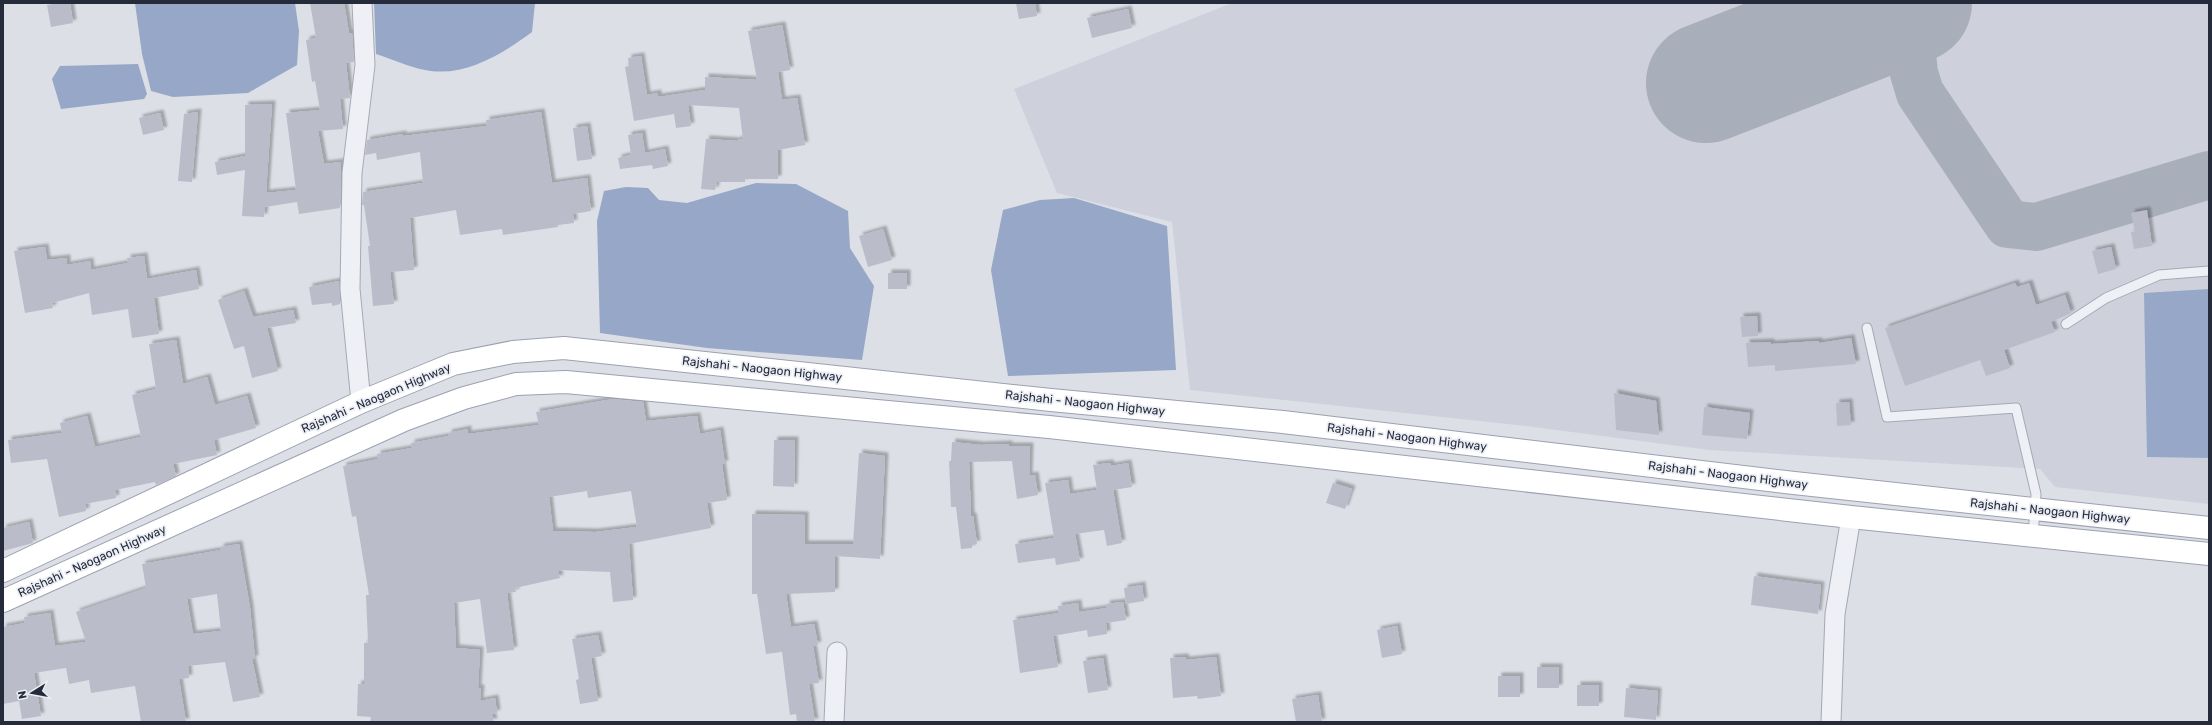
<svg xmlns="http://www.w3.org/2000/svg" width="2212" height="725" font-family="Rubik,sans-serif">
  <defs>
    <filter id="shadow"><feDropShadow dx="3.5" dy="-3.5" stdDeviation="1" flood-color="#0004"/></filter>
  </defs>
  <rect width="100%" height="100%" fill="#dcdfe6"/>
  <path fill="#ced1db" d="M 1232,3 L 2209,3 L 2209,504 L 2055,487 L 2040,469 L 1709,450 L 1526,426 L 1190,390 L 1172,222 L 1057,193 L 1014,89 Z"/>
  <path fill="#97a7c7" d="M 135,3 L 295,3 L 299,31 L 297,65 L 248,93 L 173,97 L 151,91 L 142,54 Z
    M 374,3 L 535,3 L 532,32 C 502,54 464,78 425,70 C 409,67 392,59 376,54 Z
    M 138,64 L 147,94 L 144,99 L 61,109 L 52,79 L 60,66 Z
    M 756,183 L 796,184 L 848,211 L 850,248 L 874,286 L 862,360 L 707,348 L 600,333 L 597,221 L 604,191 L 626,187 L 648,188 L 659,200 L 687,203 Z
    M 1074,198 L 1167,226 L 1176,370 L 1008,376 L 991,270 L 1003,210 L 1040,200 Z
    M 2209,289 L 2209,458 L 2147,457 L 2144,293 Z"/>
  <g fill="none" stroke-linecap="round" stroke-linejoin="round">
    <path stroke="#a9aebb" stroke-width="48" d="M 1919,3 L 1910,35 L 1914,73 L 1920,93 L 2008,224 L 2036,227 L 2209,175"/>
    <path stroke="#a9aebb" stroke-width="120" d="M 1706,83 L 1912,3"/>
  </g>
  <path fill="#babdc9" fill-rule="evenodd" filter="url(#shadow)" d="M 62,3 L 70,3 L 73,23 L 51,27 L 47,5 Z
    M 310,3 L 344,3 L 349,33 L 352,33 L 354,62 L 346,63 L 350,98 L 340,99 L 343,129 L 318,131 L 324,164 L 341,162 L 340,208 L 299,214 L 297,202 L 265,207 L 264,217 L 242,216 L 245,170 L 217,175 L 215,162 L 245,156 L 245,105 L 272,104 L 266,193 L 296,190 L 286,113 L 320,110 L 315,81 L 312,82 L 306,40 L 316,38 Z
    M 1016,3 L 1035,3 L 1037,16 L 1019,19 Z
    M 1128,9 L 1132,28 L 1092,38 L 1087,18 Z
    M 782,25 L 790,70 L 778,72 L 782,100 L 797,98 L 805,145 L 778,150 L 778,179 L 745,179 L 745,182 L 717,182 L 715,190 L 701,189 L 706,139 L 738,141 L 738,139 L 743,139 L 739,108 L 688,105 L 691,126 L 676,128 L 674,114 L 634,121 L 625,67 L 629,66 L 628,58 L 641,56 L 647,95 L 658,93 L 658,97 L 705,90 L 705,77 L 757,80 L 748,31 Z
    M 198,112 L 192,182 L 178,181 L 184,114 Z
    M 541,112 L 552,183 L 587,178 L 591,211 L 573,214 L 574,223 L 558,225 L 558,227 L 503,235 L 502,229 L 460,235 L 456,210 L 410,218 L 414,270 L 390,272 L 394,304 L 373,306 L 368,246 L 370,246 L 364,205 L 362,205 L 363,192 L 423,183 L 420,152 L 377,160 L 376,153 L 365,155 L 367,140 L 403,134 L 403,136 L 487,126 L 486,120 Z
    M 160,113 L 164,130 L 143,135 L 139,118 Z
    M 587,126 L 592,159 L 577,161 L 573,128 Z
    M 642,133 L 645,153 L 665,149 L 668,166 L 653,169 L 652,165 L 620,169 L 618,158 L 631,155 L 628,135 Z
    M 2147,210 L 2152,246 L 2134,249 L 2131,232 L 2135,232 L 2131,213 Z
    M 883,229 L 892,260 L 868,267 L 859,236 Z
    M 45,247 L 47,260 L 67,258 L 67,265 L 90,261 L 91,270 L 128,263 L 127,258 L 144,256 L 147,279 L 196,270 L 199,289 L 154,298 L 159,334 L 132,338 L 128,309 L 92,315 L 89,293 L 52,303 L 53,308 L 25,313 L 14,251 Z
    M 2111,247 L 2116,269 L 2098,274 L 2092,251 Z
    M 888,273 L 907,273 L 907,289 L 888,289 Z
    M 339,281 L 340,304 L 332,306 L 332,303 L 312,305 L 309,287 Z
    M 2015,283 L 2017,287 L 2029,283 L 2036,305 L 2065,295 L 2071,313 L 2051,322 L 2055,332 L 2004,350 L 2010,368 L 1986,376 L 1980,360 L 1905,386 L 1885,328 Z
    M 244,291 L 253,317 L 293,310 L 296,323 L 267,328 L 278,371 L 252,378 L 244,346 L 234,349 L 218,300 Z
    M 1757,316 L 1758,336 L 1742,337 L 1740,317 Z
    M 1851,338 L 1856,364 L 1775,371 L 1775,365 L 1748,367 L 1746,343 L 1771,342 L 1771,344 L 1819,341 L 1819,343 Z
    M 176,340 L 183,384 L 207,377 L 215,405 L 247,396 L 256,428 L 214,440 L 217,455 L 173,464 L 176,476 L 156,485 L 155,482 L 115,490 L 116,498 L 85,504 L 86,511 L 59,517 L 47,459 L 11,463 L 8,440 L 62,433 L 60,423 L 87,416 L 95,447 L 141,437 L 132,395 L 156,389 L 149,344 Z
    M 1614,393 L 1656,401 L 1659,435 L 1616,430 Z
    M 613,399 L 643,402 L 646,421 L 697,416 L 700,434 L 720,430 L 725,464 L 722,464 L 727,500 L 707,503 L 711,528 L 629,544 L 633,600 L 613,602 L 610,572 L 558,570 L 560,578 L 515,588 L 516,592 L 507,593 L 514,650 L 487,653 L 480,599 L 454,603 L 456,648 L 480,650 L 478,688 L 481,688 L 480,701 L 495,698 L 497,713 L 492,714 L 494,722 L 370,722 L 371,717 L 357,716 L 358,684 L 364,684 L 364,643 L 368,643 L 366,595 L 369,595 L 356,516 L 352,517 L 343,466 L 378,459 L 377,454 L 412,448 L 411,443 L 449,436 L 448,433 L 468,429 L 468,434 L 539,425 L 536,412 ZM 587,491 L 588,498 L 631,491 L 637,527 L 595,532 L 553,531 L 549,497 Z
    M 1849,402 L 1851,425 L 1837,426 L 1836,403 Z
    M 1704,407 L 1750,413 L 1747,439 L 1702,435 Z
    M 774,440 L 795,440 L 794,487 L 773,486 Z
    M 952,442 L 981,445 L 1009,444 L 1009,446 L 1030,446 L 1029,476 L 1035,475 L 1038,495 L 1017,499 L 1012,461 L 969,462 L 971,516 L 973,516 L 977,544 L 972,544 L 972,548 L 961,549 L 956,507 L 951,507 L 949,461 L 951,461 Z
    M 859,453 L 885,456 L 880,559 L 835,556 L 835,592 L 786,594 L 791,627 L 814,624 L 818,645 L 813,646 L 819,683 L 809,684 L 815,722 L 797,722 L 796,714 L 790,715 L 782,652 L 766,654 L 757,594 L 752,594 L 752,514 L 805,515 L 805,544 L 853,544 Z
    M 1110,463 L 1111,466 L 1128,463 L 1132,487 L 1113,490 L 1122,543 L 1107,546 L 1104,530 L 1075,534 L 1080,561 L 1056,565 L 1055,558 L 1018,563 L 1015,544 L 1054,538 L 1045,483 L 1068,480 L 1070,494 L 1097,490 L 1093,465 Z
    M 1333,483 L 1352,489 L 1345,509 L 1326,503 Z
    M 29,522 L 33,543 L 3,551 L 3,528 Z
    M 239,544 L 250,608 L 255,659 L 252,659 L 260,697 L 233,702 L 225,662 L 188,666 L 189,678 L 179,679 L 186,722 L 141,722 L 135,686 L 91,693 L 89,680 L 69,684 L 66,668 L 34,673 L 41,716 L 22,719 L 19,701 L 3,704 L 3,627 L 25,623 L 24,617 L 50,613 L 55,646 L 86,642 L 76,612 L 146,588 L 142,564 L 221,550 L 220,547 ZM 217,594 L 221,631 L 193,634 L 187,599 Z
    M 1754,576 L 1821,585 L 1818,614 L 1751,605 Z
    M 1142,585 L 1144,601 L 1126,604 L 1124,588 Z
    M 1123,602 L 1126,620 L 1106,623 L 1107,634 L 1088,637 L 1087,630 L 1053,636 L 1058,667 L 1020,673 L 1013,620 L 1059,613 L 1058,606 L 1078,603 L 1079,612 L 1107,608 L 1106,604 Z
    M 1397,626 L 1402,654 L 1382,658 L 1377,630 Z
    M 598,635 L 602,656 L 591,658 L 598,701 L 580,704 L 576,680 L 579,679 L 572,639 Z
    M 1185,657 L 1186,660 L 1216,657 L 1221,696 L 1198,699 L 1197,696 L 1173,698 L 1170,658 Z
    M 1103,658 L 1108,690 L 1088,693 L 1083,661 Z
    M 1537,667 L 1559,667 L 1559,688 L 1537,688 Z
    M 1498,676 L 1520,676 L 1520,697 L 1498,697 Z
    M 1577,685 L 1599,685 L 1599,706 L 1577,706 Z
    M 1626,688 L 1658,691 L 1656,720 L 1624,717 Z
    M 1318,695 L 1322,722 L 1296,722 L 1292,699 Z"/>
  <g fill="none" stroke-linecap="round" stroke-linejoin="round">
    <defs>
      <path id="lane" d="M 2066,324 L 2106,298 L 2159,275 L 2209,271
        M 1867,328 L 1887,417 L 2016,408 L 2036,494 L 2033,536"/>
      <path id="street" d="M 361,402 L 350,289 L 352,173 L 365,65 L 362,3
        M 834,722 L 837,652
        M 1831,722 L 1835,614 L 1851,517"/>
      <path id="primary" d="M 3,571 L 361,402 L 453,364 L 513,352 L 564,348 L 1051,400 L 1283,422 L 1794,483 L 2209,528
        M 3,601 L 404,420 L 464,398 L 516,384 L 566,382 L 1049,427 L 1851,517 L 2209,554"/>
    </defs>
    <use href="#lane" stroke="#a5a9b3" stroke-width="11"/>
    <use href="#street" stroke="#a5a9b3" stroke-width="21"/>
    <use href="#primary" stroke="#9ca1b2" stroke-width="24"/>
    <use href="#lane" stroke="#eff0f5" stroke-width="9"/>
    <use href="#street" stroke="#eff0f5" stroke-width="19"/>
    <use href="#primary" stroke="#fff" stroke-width="22"/>
  </g>
  <g text-anchor="middle" dominant-baseline="central" stroke-width="3.5" stroke-linejoin="round" paint-order="stroke">
    <g font-size="12" fill="#262b3c" stroke="#ebeef4">
      <text transform="translate(762 369) rotate(6)">Rajshahi - Naogaon Highway</text>
      <text transform="translate(376 398) rotate(-23)">Rajshahi - Naogaon Highway</text>
      <text transform="translate(1085 403) rotate(6)">Rajshahi - Naogaon Highway</text>
      <text transform="translate(1407 437) rotate(7)">Rajshahi - Naogaon Highway</text>
      <text transform="translate(1728 475) rotate(7)">Rajshahi - Naogaon Highway</text>
      <text transform="translate(2050 511) rotate(6)">Rajshahi - Naogaon Highway</text>
      <text transform="translate(92 561) rotate(-24)">Rajshahi - Naogaon Highway</text>
    </g>
  </g>
  <rect width="2212" height="725" fill="none" stroke="#262b3c" stroke-width="8"/>
  <g transform="translate(32 693) rotate(259)" stroke="#ebeef4" stroke-width="3" paint-order="stroke">
  <path d="M0-3L7 15L0 10L-7 15Z" fill="#262b3c"/>
  <text y="-6" font-size="11" font-weight="bold" text-anchor="middle" fill="#262b3c">N</text>
  </g>
</svg>
